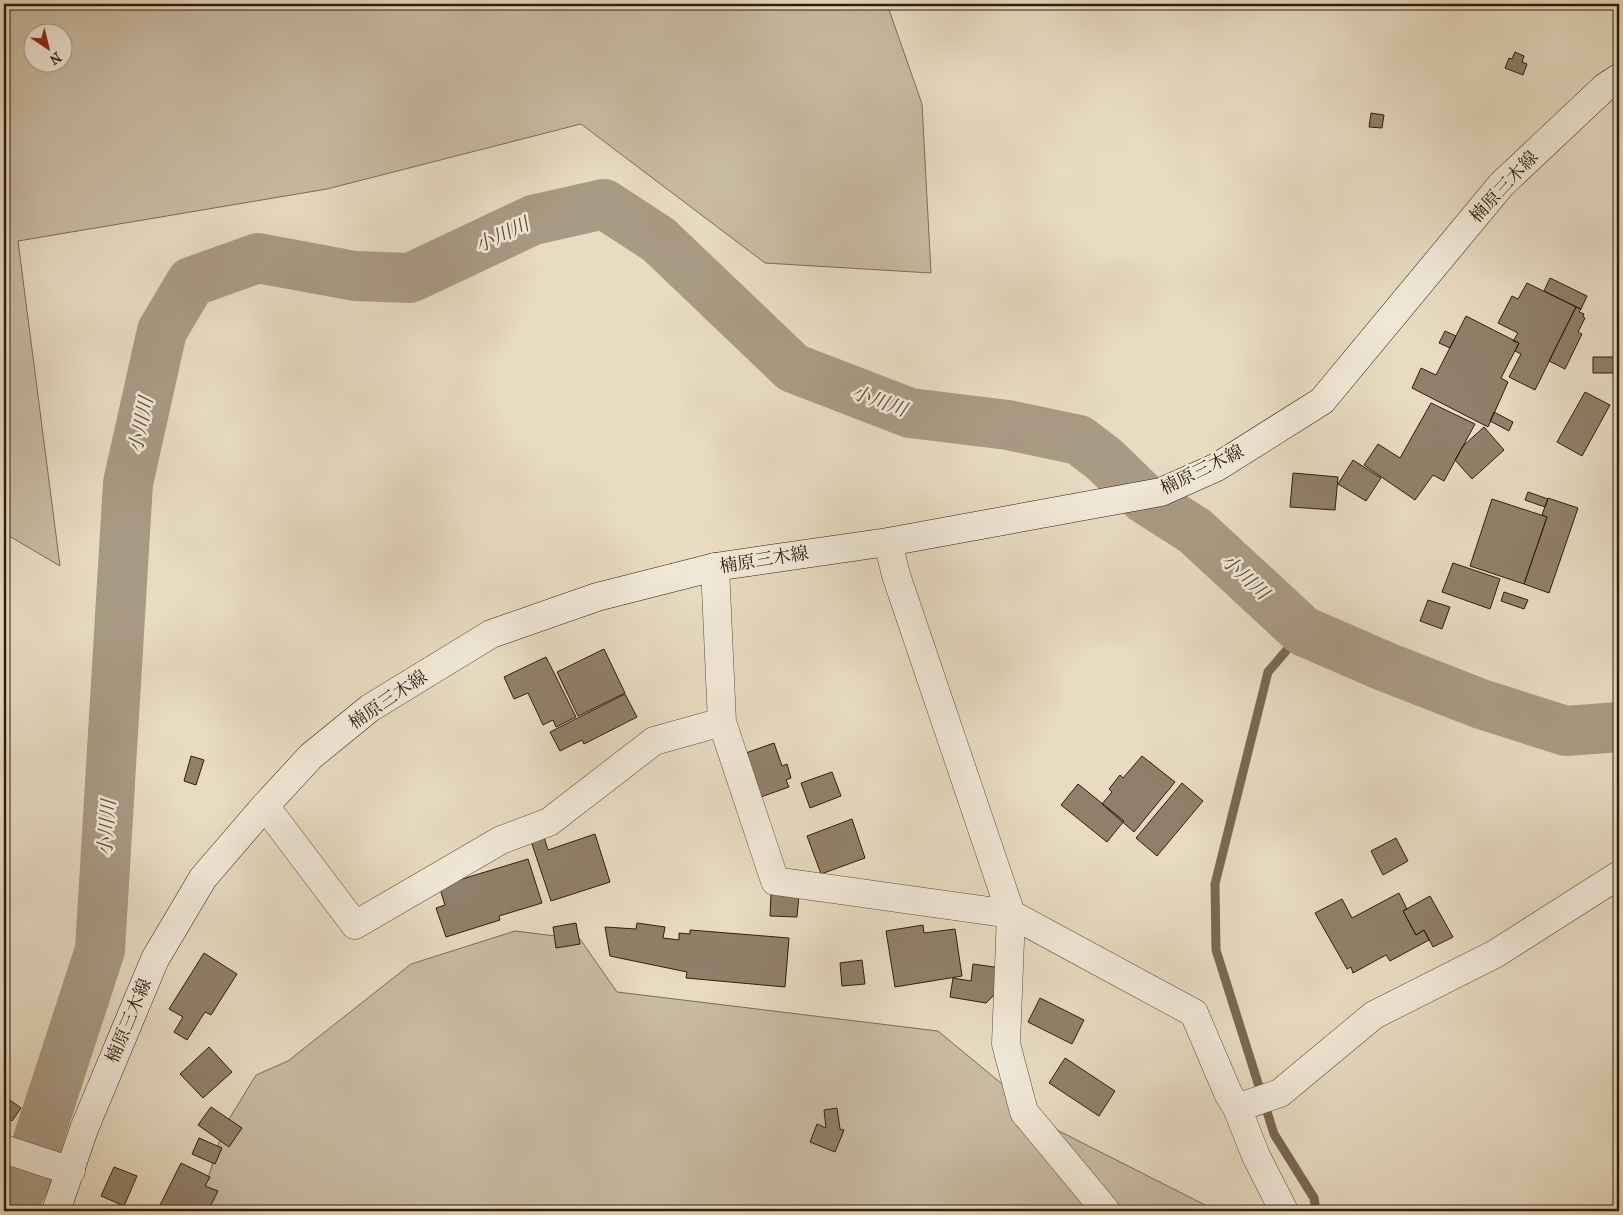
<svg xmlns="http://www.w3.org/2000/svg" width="1623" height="1215" font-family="'IM FELL French Canon','Noto Serif JP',serif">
  <rect width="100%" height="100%" fill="#e8dbc1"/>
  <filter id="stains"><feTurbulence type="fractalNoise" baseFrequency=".004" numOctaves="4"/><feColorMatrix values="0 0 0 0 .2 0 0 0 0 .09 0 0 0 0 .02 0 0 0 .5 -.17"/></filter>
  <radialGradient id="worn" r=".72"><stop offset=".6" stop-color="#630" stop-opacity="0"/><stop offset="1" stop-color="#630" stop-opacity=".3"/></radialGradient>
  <path fill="#c9bba2" stroke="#7c6c56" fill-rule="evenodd" d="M 4,4 L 887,4 L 922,104 L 931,273 L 765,263 L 581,124 L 327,189 L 18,241 L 60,566 L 4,533 ZM 32,32 L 62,32 L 62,62 L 32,62 Z
    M 515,931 L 580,939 L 617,992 L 938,1031 L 1059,1131 L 1217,1211 L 198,1211 L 223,1129 L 256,1075 L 288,1061 L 411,964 Z"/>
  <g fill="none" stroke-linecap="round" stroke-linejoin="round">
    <path stroke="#796853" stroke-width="9" d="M 1303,631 L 1268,672 L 1215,884 L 1216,950 L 1274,1134 L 1314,1198 L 1316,1211"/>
    <path stroke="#a99a83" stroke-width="50" d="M 10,1211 L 28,1175 L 39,1137 L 100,950 L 128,483 L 162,331 L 191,282 L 258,258 L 355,276 L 410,278 L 533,220 L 604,204 L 659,240 L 793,368 L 910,413 L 1008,425 L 1079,440 L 1105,460 L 1145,499 L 1195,531 L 1303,631 L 1386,667 L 1481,704 L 1566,731 L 1619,727"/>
  </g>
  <path fill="#908069" stroke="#301d0a" d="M 1515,52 L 1524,56 L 1522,62 L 1527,64 L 1523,75 L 1505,68 L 1509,58 L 1512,59 Z
    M 1371,113 L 1384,115 L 1382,128 L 1369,127 Z
    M 1550,278 L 1587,296 L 1581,309 L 1544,291 Z
    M 1527,283 L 1576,307 L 1535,390 L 1509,377 L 1521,354 L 1515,351 L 1519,343 L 1513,341 L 1518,333 L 1498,323 L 1512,296 L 1518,299 Z
    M 1576,307 L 1581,309 L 1579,312 L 1584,314 L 1583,317 L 1585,318 L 1578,332 L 1582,334 L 1565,369 L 1549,361 Z
    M 1466,316 L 1519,343 L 1501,378 L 1508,382 L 1488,427 L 1412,388 L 1421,368 L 1436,375 Z
    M 1445,331 L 1456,336 L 1450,348 L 1439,343 Z
    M 1593,357 L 1619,357 L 1619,373 L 1593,373 Z
    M 1585,392 L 1610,405 L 1582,456 L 1557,442 Z
    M 1431,403 L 1475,424 L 1444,481 L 1433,475 L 1415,500 L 1364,465 L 1378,444 L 1400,458 Z
    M 1494,412 L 1513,422 L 1509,431 L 1490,421 Z
    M 1484,427 L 1504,450 L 1472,479 L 1455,460 L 1463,446 Z
    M 1353,460 L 1381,478 L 1366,501 L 1338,484 Z
    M 1293,473 L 1338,477 L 1335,510 L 1290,507 Z
    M 1528,492 L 1548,499 L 1545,507 L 1525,500 Z
    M 1548,498 L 1578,508 L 1549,593 L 1524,584 L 1547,517 L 1542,515 Z
    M 1492,499 L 1547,517 L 1524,584 L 1470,566 Z
    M 1453,563 L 1500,579 L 1490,609 L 1442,592 Z
    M 1504,592 L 1528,600 L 1524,609 L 1501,601 Z
    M 1428,600 L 1450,607 L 1442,629 L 1420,621 Z
    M 604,649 L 625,693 L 578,716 L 557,672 Z
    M 546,657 L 576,717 L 556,727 L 553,720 L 543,725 L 528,693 L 514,699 L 504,677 Z
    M 625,694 L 637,717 L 584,744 L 582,740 L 560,751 L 550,732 Z
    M 774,743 L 782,766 L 787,764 L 791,778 L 786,780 L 789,787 L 758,798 L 743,754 Z
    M 191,756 L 204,760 L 196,785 L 184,781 Z
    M 1142,756 L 1175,782 L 1134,832 L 1102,804 L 1112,792 L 1109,789 L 1120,775 L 1123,778 Z
    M 832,772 L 841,796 L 810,808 L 801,783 Z
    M 1182,783 L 1203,801 L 1157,856 L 1136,838 Z
    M 1078,784 L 1124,821 L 1107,842 L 1061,805 Z
    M 852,819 L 865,858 L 821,874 L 807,836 Z
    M 595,834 L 610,882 L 551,901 L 531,841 L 544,837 L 548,850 Z
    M 1396,838 L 1408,861 L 1383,875 L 1371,851 Z
    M 528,859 L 542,903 L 499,916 L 500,920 L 446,937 L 436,908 L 445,905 L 439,886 Z
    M 1399,893 L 1407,909 L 1403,911 L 1416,935 L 1424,930 L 1429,940 L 1390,961 L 1386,955 L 1353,973 L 1351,967 L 1347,969 L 1315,913 L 1342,899 L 1352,918 Z
    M 771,894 L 799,895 L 797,917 L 770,916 Z
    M 1430,896 L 1453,937 L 1433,947 L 1424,930 L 1416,935 L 1403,911 Z
    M 576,923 L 580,944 L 556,948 L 553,927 Z
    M 637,923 L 665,927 L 663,938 L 679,940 L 679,933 L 690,934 L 690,930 L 789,938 L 785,987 L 686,978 L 687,972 L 610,956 L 605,927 L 636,929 Z
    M 923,925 L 924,933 L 955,929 L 962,976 L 895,987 L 886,931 Z
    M 204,953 L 237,974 L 211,1015 L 205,1012 L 187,1040 L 174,1032 L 183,1017 L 169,1009 Z
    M 862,960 L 865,984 L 842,986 L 840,963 Z
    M 973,964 L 1001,968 L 996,993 L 986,1003 L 950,997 L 953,978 L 971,981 Z
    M 1040,998 L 1084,1020 L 1072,1044 L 1028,1022 Z
    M 209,1047 L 232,1072 L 203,1098 L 180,1074 Z
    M 1065,1058 L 1115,1091 L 1099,1116 L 1049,1083 Z
    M 7,1098 L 21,1108 L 12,1121 L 4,1116 L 4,1103 Z
    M 211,1107 L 242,1128 L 229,1147 L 198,1125 Z
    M 837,1108 L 840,1129 L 844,1130 L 835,1152 L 810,1142 L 817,1124 L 826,1128 L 824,1110 Z
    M 199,1138 L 222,1148 L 215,1164 L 192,1154 Z
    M 181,1163 L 210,1177 L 205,1186 L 218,1191 L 208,1211 L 197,1207 L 195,1211 L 157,1211 Z
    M 114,1167 L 137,1176 L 124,1206 L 101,1196 Z"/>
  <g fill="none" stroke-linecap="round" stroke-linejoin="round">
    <defs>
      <path id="minor" d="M 888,542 L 896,575 L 1011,914 L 1006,1044 L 1024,1112 L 1106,1211
        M 715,567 L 722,722 L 775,881 L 1011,914 L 1194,1013 L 1228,1093 L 1237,1108 L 1256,1156 L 1284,1211
        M 265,806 L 355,925 L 501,840 L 549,822 L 654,741 L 722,722
        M 1237,1108 L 1280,1093 L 1374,1015 L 1495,954 L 1619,875
        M 4,1149 L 71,1171"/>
      <path id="secondary" d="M 56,1211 L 84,1129 L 155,959 L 203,878 L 265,806 L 311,756 L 370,708 L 491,634 L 597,597 L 715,567 L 888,542 L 1161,492 L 1217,467 L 1322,401 L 1501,185 L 1605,87 L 1619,78"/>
    </defs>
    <use href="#minor" stroke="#5e4c38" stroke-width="29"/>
    <use href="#secondary" stroke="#301d0a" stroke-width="29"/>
    <use href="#minor" stroke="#f0e8d7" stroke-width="28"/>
    <use href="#secondary" stroke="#f0e8d7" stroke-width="28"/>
  </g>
  <g text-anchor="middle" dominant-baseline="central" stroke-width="5" stroke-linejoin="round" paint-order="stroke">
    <g font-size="18" fill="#301d0a" stroke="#f0e8d7">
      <text transform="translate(1504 187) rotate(-47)">楠原三木線</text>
      <text transform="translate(1202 470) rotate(-26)">楠原三木線</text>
      <text transform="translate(764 560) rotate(-9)">楠原三木線</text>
      <text transform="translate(388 700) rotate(-34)">楠原三木線</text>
      <text transform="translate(129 1021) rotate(-67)">楠原三木線</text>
    </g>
    <g font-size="19" font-style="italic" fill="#5a4934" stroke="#f0e8d7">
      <text transform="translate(502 235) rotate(-25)">小川川</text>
      <text transform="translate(879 401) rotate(20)">小川川</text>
      <text transform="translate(141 425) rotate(-78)">小川川</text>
      <text transform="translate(1245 577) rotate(43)">小川川</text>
      <text transform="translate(107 828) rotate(-86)">小川川</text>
    </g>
  </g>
  <rect width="1623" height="1215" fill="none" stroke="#e8dbc1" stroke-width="20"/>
  <rect x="5" y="5" width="1613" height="1205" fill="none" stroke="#301d0a" stroke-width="2.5"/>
  <rect x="10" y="10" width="1603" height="1195" fill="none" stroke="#301d0a"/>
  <g transform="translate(48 48) rotate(145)"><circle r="24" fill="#f0e8d7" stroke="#a39785"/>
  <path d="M0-4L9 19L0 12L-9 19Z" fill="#8f2418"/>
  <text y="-8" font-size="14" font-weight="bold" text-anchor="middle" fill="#301d0a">N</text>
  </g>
  <rect width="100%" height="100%" filter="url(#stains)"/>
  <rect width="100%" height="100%" fill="url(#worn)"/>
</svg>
